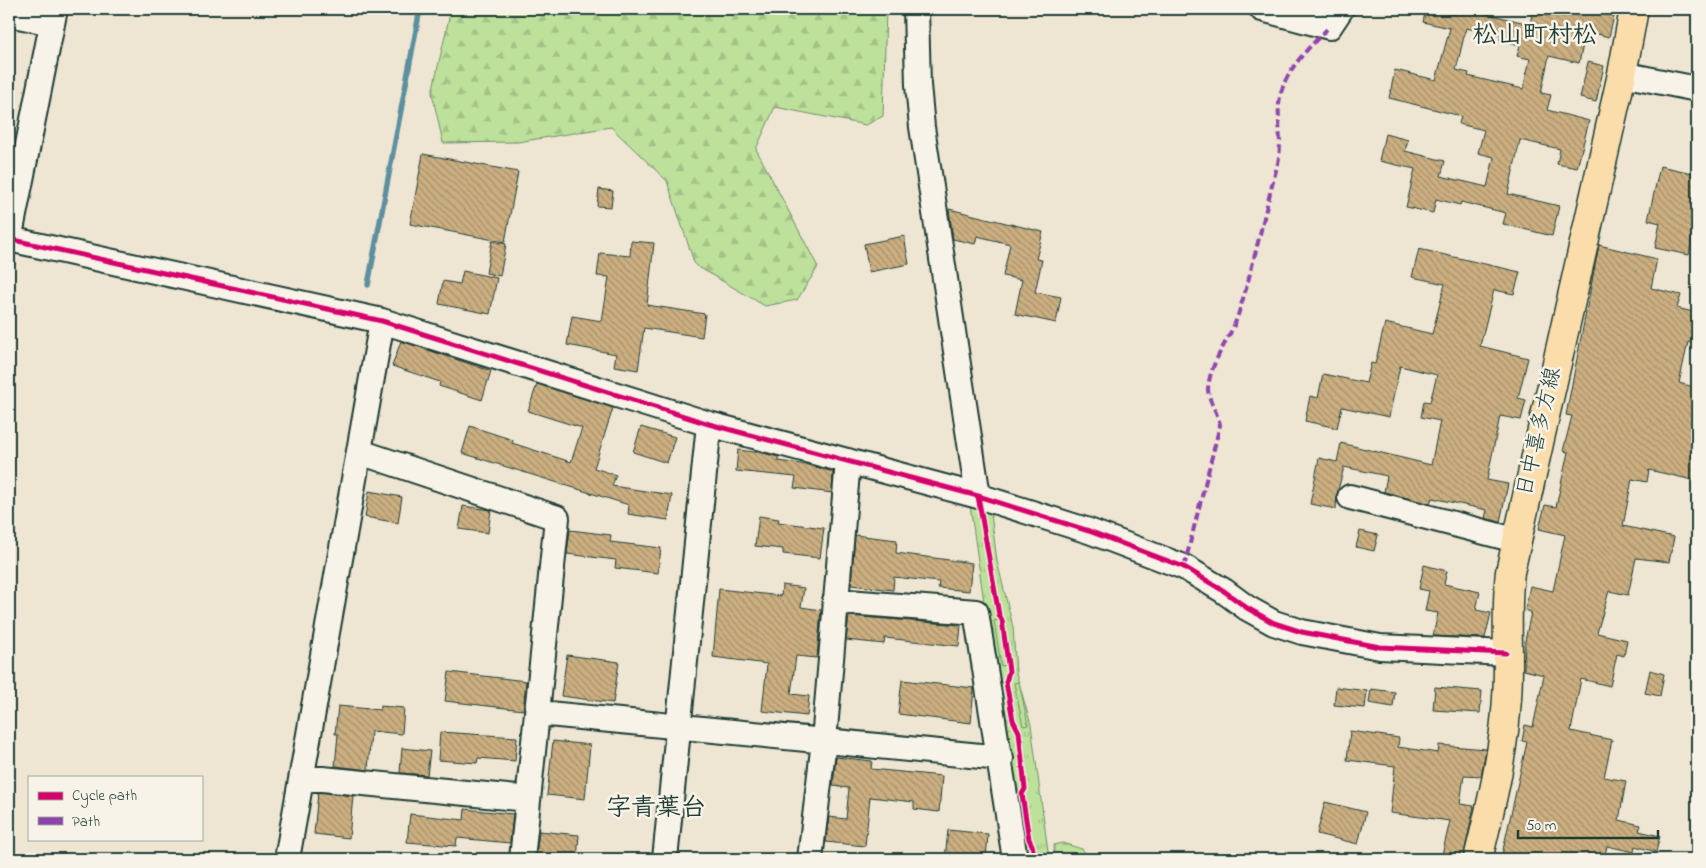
<svg xmlns="http://www.w3.org/2000/svg" width="1706" height="868" font-family="'Indie Flower','Klee One',sans-serif">
  <defs>
    <pattern id="grass-tufts" width="24" height="20" patternUnits="userSpaceOnUse" patternTransform="scale(1.25)"><rect width="24" height="20" fill="#bde19b"/><path d="M3 7l-1-3M5 7V3M7 7l1-3M15 17l-1-3M17 17v-4M19 17l1-3" fill="none" stroke="#a2c286"/></pattern>
    <pattern id="forest-firs" width="22" height="20" patternUnits="userSpaceOnUse" patternTransform="scale(1.25)"><rect width="22" height="20" fill="#bde19b"/><path d="M5 1l3.5 6h-7zM16 11l3.5 6h-7z" fill="#a2c286"/></pattern>
    <pattern id="building-back-hatch" width="6" height="6" patternUnits="userSpaceOnUse" patternTransform="scale(1.25)"><rect width="6" height="6" fill="#ccaf81"/><path d="M-1 5l2 2M0 0l6 6M5-1l2 2" fill="none" stroke="#a5906a"/></pattern>
  </defs>
  <rect width="100%" height="100%" fill="#eee5d3"/>
  <filter id="ink" filterUnits="userSpaceOnUse"><feTurbulence type="fractalNoise" baseFrequency=".02" numOctaves="2"/><feDisplacementMap in="SourceGraphic" scale="10" xChannelSelector="R" yChannelSelector="G"/><feConvolveMatrix kernelMatrix="1 2 1 2 8 2 1 2 1" color-interpolation-filters="sRGB"/></filter>
  <g filter="url(#ink)">
    <path fill="url(#grass-tufts)" stroke="#6e8f68" d="M 969,498 L 990,506 L 997,561 L 1013,627 L 1016,673 L 1031,725 L 1049,859 L 1021,859 Z"/>
    <path fill="url(#forest-firs)" stroke="#6e8f68" d="M 451,9 L 886,9 L 883,116 L 866,125 L 775,107 L 756,149 L 818,267 L 797,300 L 765,306 L 695,265 L 667,181 L 611,127 L 518,142 L 443,143 L 432,93 Z
      M 1062,843 L 1082,849 L 1091,859 L 1054,859 L 1054,845 Z"/>
    <path fill="#bde19b" stroke="#6e8f68" d="M 999,620 L 1006,665 L 1001,666 L 994,621 Z
      M 1019,682 L 1028,725 L 1023,726 L 1014,683 Z"/>
    <g fill="none" stroke-linecap="round" stroke-linejoin="round">
      <path stroke="#5d909f" stroke-width="5.5" d="M 368,285 L 420,9"/>
    </g>
    <path fill="url(#building-back-hatch)" stroke="#1f3d34" fill-rule="evenodd" d="M 1426,9 L 1455,15 L 1456,9 L 1466,9 L 1530,24 L 1533,9 L 1586,9 L 1614,16 L 1609,37 L 1586,31 L 1579,63 L 1549,56 L 1541,93 L 1551,95 L 1547,110 L 1589,121 L 1577,168 L 1557,164 L 1560,149 L 1520,140 L 1508,194 L 1559,206 L 1552,236 L 1503,224 L 1506,213 L 1461,202 L 1460,205 L 1436,199 L 1433,213 L 1406,207 L 1415,169 L 1379,161 L 1385,134 L 1408,140 L 1405,151 L 1445,161 L 1441,176 L 1487,187 L 1494,157 L 1478,153 L 1484,130 L 1459,124 L 1461,116 L 1389,98 L 1395,70 L 1436,80 L 1450,28 L 1423,22 ZM 1466,28 L 1501,36 L 1500,40 L 1520,45 L 1517,56 L 1530,59 L 1523,89 L 1468,76 L 1469,73 L 1456,70 Z
      M 1588,62 L 1604,66 L 1596,102 L 1580,98 Z
      M 423,154 L 518,172 L 505,242 L 410,224 Z
      M 1660,166 L 1697,174 L 1697,231 L 1694,230 L 1689,255 L 1655,248 L 1660,223 L 1648,220 Z
      M 599,189 L 613,191 L 611,207 L 597,206 Z
      M 949,209 L 1043,232 L 1036,259 L 1042,260 L 1035,292 L 1061,297 L 1056,323 L 1015,314 L 1022,280 L 1003,276 L 1010,244 L 977,236 L 975,244 L 953,239 Z
      M 904,236 L 909,264 L 869,272 L 864,244 Z
      M 492,241 L 506,244 L 500,276 L 486,273 Z
      M 631,241 L 654,243 L 647,305 L 705,314 L 702,337 L 644,328 L 638,370 L 614,366 L 616,354 L 567,345 L 572,316 L 602,321 L 609,277 L 597,276 L 600,253 L 630,256 Z
      M 1599,245 L 1657,259 L 1651,288 L 1681,295 L 1677,308 L 1697,313 L 1697,344 L 1688,342 L 1679,383 L 1697,388 L 1697,481 L 1649,470 L 1647,482 L 1632,479 L 1623,526 L 1674,537 L 1669,562 L 1636,558 L 1628,595 L 1609,591 L 1597,633 L 1627,640 L 1624,656 L 1617,654 L 1610,686 L 1581,679 L 1571,731 L 1612,740 L 1604,777 L 1626,781 L 1619,820 L 1641,825 L 1639,831 L 1660,836 L 1656,852 L 1635,846 L 1634,852 L 1607,846 L 1604,859 L 1501,859 L 1527,742 L 1522,741 L 1525,725 L 1533,727 L 1544,675 L 1524,670 L 1525,641 L 1531,612 L 1525,610 L 1530,586 L 1553,591 L 1565,535 L 1539,529 L 1545,505 L 1556,507 L 1568,452 L 1563,451 L 1572,416 L 1566,415 Z
      M 1419,249 L 1520,272 L 1514,294 L 1494,290 L 1480,346 L 1528,358 L 1518,398 L 1526,400 L 1521,420 L 1500,416 L 1487,480 L 1508,484 L 1500,522 L 1485,518 L 1487,510 L 1432,498 L 1430,504 L 1384,492 L 1387,476 L 1344,467 L 1337,494 L 1336,509 L 1310,504 L 1319,458 L 1337,462 L 1341,443 L 1431,465 L 1440,421 L 1421,417 L 1424,401 L 1430,402 L 1437,375 L 1400,366 L 1389,417 L 1342,407 L 1337,428 L 1305,421 L 1310,396 L 1318,398 L 1323,374 L 1366,383 L 1371,363 L 1375,364 L 1385,323 L 1432,334 L 1445,284 L 1412,277 Z
      M 463,271 L 497,278 L 490,314 L 439,304 L 443,281 L 460,284 Z
      M 401,341 L 491,371 L 482,400 L 439,386 L 440,382 L 392,366 Z
      M 537,384 L 613,408 L 594,468 L 616,475 L 612,486 L 672,495 L 668,520 L 628,514 L 629,505 L 462,453 L 470,426 L 513,440 L 512,443 L 571,462 L 582,428 L 528,411 Z
      M 641,427 L 675,437 L 667,463 L 633,452 Z
      M 738,450 L 763,453 L 778,457 L 778,461 L 808,465 L 833,472 L 832,493 L 794,488 L 796,477 L 736,471 Z
      M 369,491 L 402,497 L 398,523 L 365,517 Z
      M 463,506 L 491,510 L 488,533 L 459,529 Z
      M 759,516 L 779,519 L 778,522 L 824,528 L 820,558 L 783,554 L 783,549 L 755,546 Z
      M 570,530 L 611,535 L 610,542 L 661,548 L 658,573 L 615,568 L 616,560 L 567,554 Z
      M 1360,531 L 1378,535 L 1374,551 L 1356,547 Z
      M 855,535 L 897,540 L 896,553 L 972,563 L 969,591 L 938,588 L 939,582 L 894,577 L 893,590 L 851,585 Z
      M 1424,565 L 1447,571 L 1444,584 L 1480,592 L 1476,610 L 1491,613 L 1485,638 L 1433,636 L 1438,613 L 1425,611 L 1429,591 L 1419,589 Z
      M 782,585 L 804,588 L 801,607 L 821,610 L 817,658 L 796,656 L 791,694 L 809,696 L 807,716 L 762,711 L 767,664 L 713,657 L 719,589 L 781,596 Z
      M 849,616 L 961,625 L 959,646 L 885,638 L 884,644 L 846,640 Z
      M 567,655 L 619,662 L 613,703 L 561,696 Z
      M 1650,670 L 1664,674 L 1660,696 L 1645,693 Z
      M 449,672 L 526,681 L 523,710 L 445,701 Z
      M 902,680 L 974,688 L 971,723 L 898,714 Z
      M 1336,687 L 1367,691 L 1365,708 L 1334,705 Z
      M 1435,687 L 1482,691 L 1480,713 L 1433,710 Z
      M 1371,689 L 1395,692 L 1393,707 L 1369,703 Z
      M 338,706 L 380,710 L 380,706 L 404,708 L 402,734 L 371,731 L 368,770 L 335,766 L 338,734 L 335,734 Z
      M 1350,731 L 1399,738 L 1398,747 L 1438,753 L 1439,745 L 1486,749 L 1481,776 L 1464,775 L 1460,804 L 1474,806 L 1463,859 L 1441,859 L 1450,821 L 1390,813 L 1395,766 L 1347,760 Z
      M 440,732 L 517,737 L 515,761 L 478,758 L 477,763 L 438,760 Z
      M 553,741 L 590,745 L 585,799 L 547,795 Z
      M 402,748 L 430,751 L 427,775 L 400,773 Z
      M 836,757 L 872,761 L 871,769 L 942,776 L 939,812 L 914,809 L 914,802 L 870,797 L 865,846 L 826,842 L 829,817 L 846,819 L 849,788 L 833,786 Z
      M 318,792 L 353,796 L 349,838 L 314,834 Z
      M 1325,802 L 1366,812 L 1358,844 L 1317,834 Z
      M 465,809 L 513,814 L 510,843 L 457,838 L 456,846 L 407,842 L 410,814 L 464,820 Z
      M 948,830 L 988,834 L 986,859 L 945,859 Z
      M 539,831 L 579,835 L 577,859 L 536,855 Z"/>
    <g fill="none" stroke-linecap="round" stroke-linejoin="round">
      <defs>
        <path id="minor" d="M 916,9 L 918,85 L 922,127 L 978,496
          M 1262,9 L 1329,27 L 1341,9
          M 9,14 L 52,23
          M 1622,74 L 1697,89
          M 9,239 L 382,321 L 709,424 L 978,496 L 1089,531 L 1184,567 L 1224,591 L 1247,608 L 1274,623 L 1302,632 L 1380,647 L 1506,653
          M 9,240 L 55,9
          M 360,452 L 557,518 L 522,859
          M 1350,497 L 1515,540
          M 835,601 L 976,612 L 1015,859
          M 538,713 L 1001,758
          M 302,777 L 528,799
          M 287,859 L 382,321
          M 665,859 L 709,424
          M 810,859 L 824,741 L 848,461"/>
        <path id="major" d="M 1478,859 C 1491,806 1504,753 1507,698 C 1510,656 1505,614 1510,572 L 1622,74 L 1634,9"/>
      </defs>
      <use href="#minor" stroke="#1f3d34" stroke-width="28"/>
      <use href="#major" stroke="#1f3d34" stroke-width="31"/>
      <use href="#minor" stroke="#f7f3e8" stroke-width="24"/>
      <use href="#major" stroke="#fbddab" stroke-width="28"/>
      <path stroke="#8e44ad" stroke-width="4" stroke-dasharray="8 4" stroke-linecap="butt" d="M 1184,567 L 1220,425 C 1218,413 1208,400 1208,389 C 1210,361 1230,340 1238,315 C 1254,265 1264,213 1278,163 C 1283,141 1276,115 1280,97 C 1286,68 1310,47 1329,27"/>
      <defs>
        <path id="cycleway" d="M 9,239 L 382,321 L 709,424 L 978,496 L 1089,531 L 1184,567 L 1224,591 L 1247,608 L 1274,623 L 1302,632 L 1380,647 L 1506,653
          M 978,496 L 999,615 L 1002,620 L 1009,671 L 1006,682 L 1013,720 L 1019,732 L 1025,789 L 1022,794 L 1029,839 L 1032,845 L 1035,859"/>
      </defs>
      <use href="#cycleway" stroke="#f7f3e8" stroke-width="8"/>
      <use href="#cycleway" stroke="#d6006c" stroke-width="5"/>
    </g>
  </g>
  <g text-anchor="middle" dominant-baseline="central" stroke-width="5" stroke-linejoin="round" paint-order="stroke">
    <g font-size="22" fill="#1f3d34" stroke="#f7f3e8">
      <text transform="translate(1540 432) rotate(-77)">日中喜多方線</text>
    </g>
    <g font-size="25" font-weight="bold" fill="#1f3d34" stroke="#f7f3e8">
      <text x="1535" y="36">松山町村松</text>
      <text x="656" y="809">字青葉台</text>
    </g>
  </g>
  <rect width="1706" height="868" fill="none" stroke="#f7f3e8" stroke-width="30"/>
  <rect x="15" y="15" width="1676" height="838" fill="none" stroke="#1f3d34" stroke-width="2" filter="url(#ink)"/>
  <rect x="28" y="776" width="175" height="65" fill="#f7f3e8" stroke="#a1aaa0"/>
  <rect x="38" y="792" width="25" height="8" fill="#d6006c" stroke="#a1aaa0"/>
  <text x="72" y="800" font-size="15" fill="#1f3d34">Cycle path</text>
  <rect x="38" y="817" width="25" height="8" fill="#8e44ad" stroke="#a1aaa0"/>
  <text x="72" y="826" font-size="15" fill="#1f3d34">Path</text>
  <path d="M1518 830v8h140v-8" fill="none" stroke="#1f3d34" stroke-width="2.5"/>
  <text x="1526" y="830" font-size="15" fill="#1f3d34" stroke="#f7f3e8" stroke-width="4" paint-order="stroke">50 m</text>
</svg>
